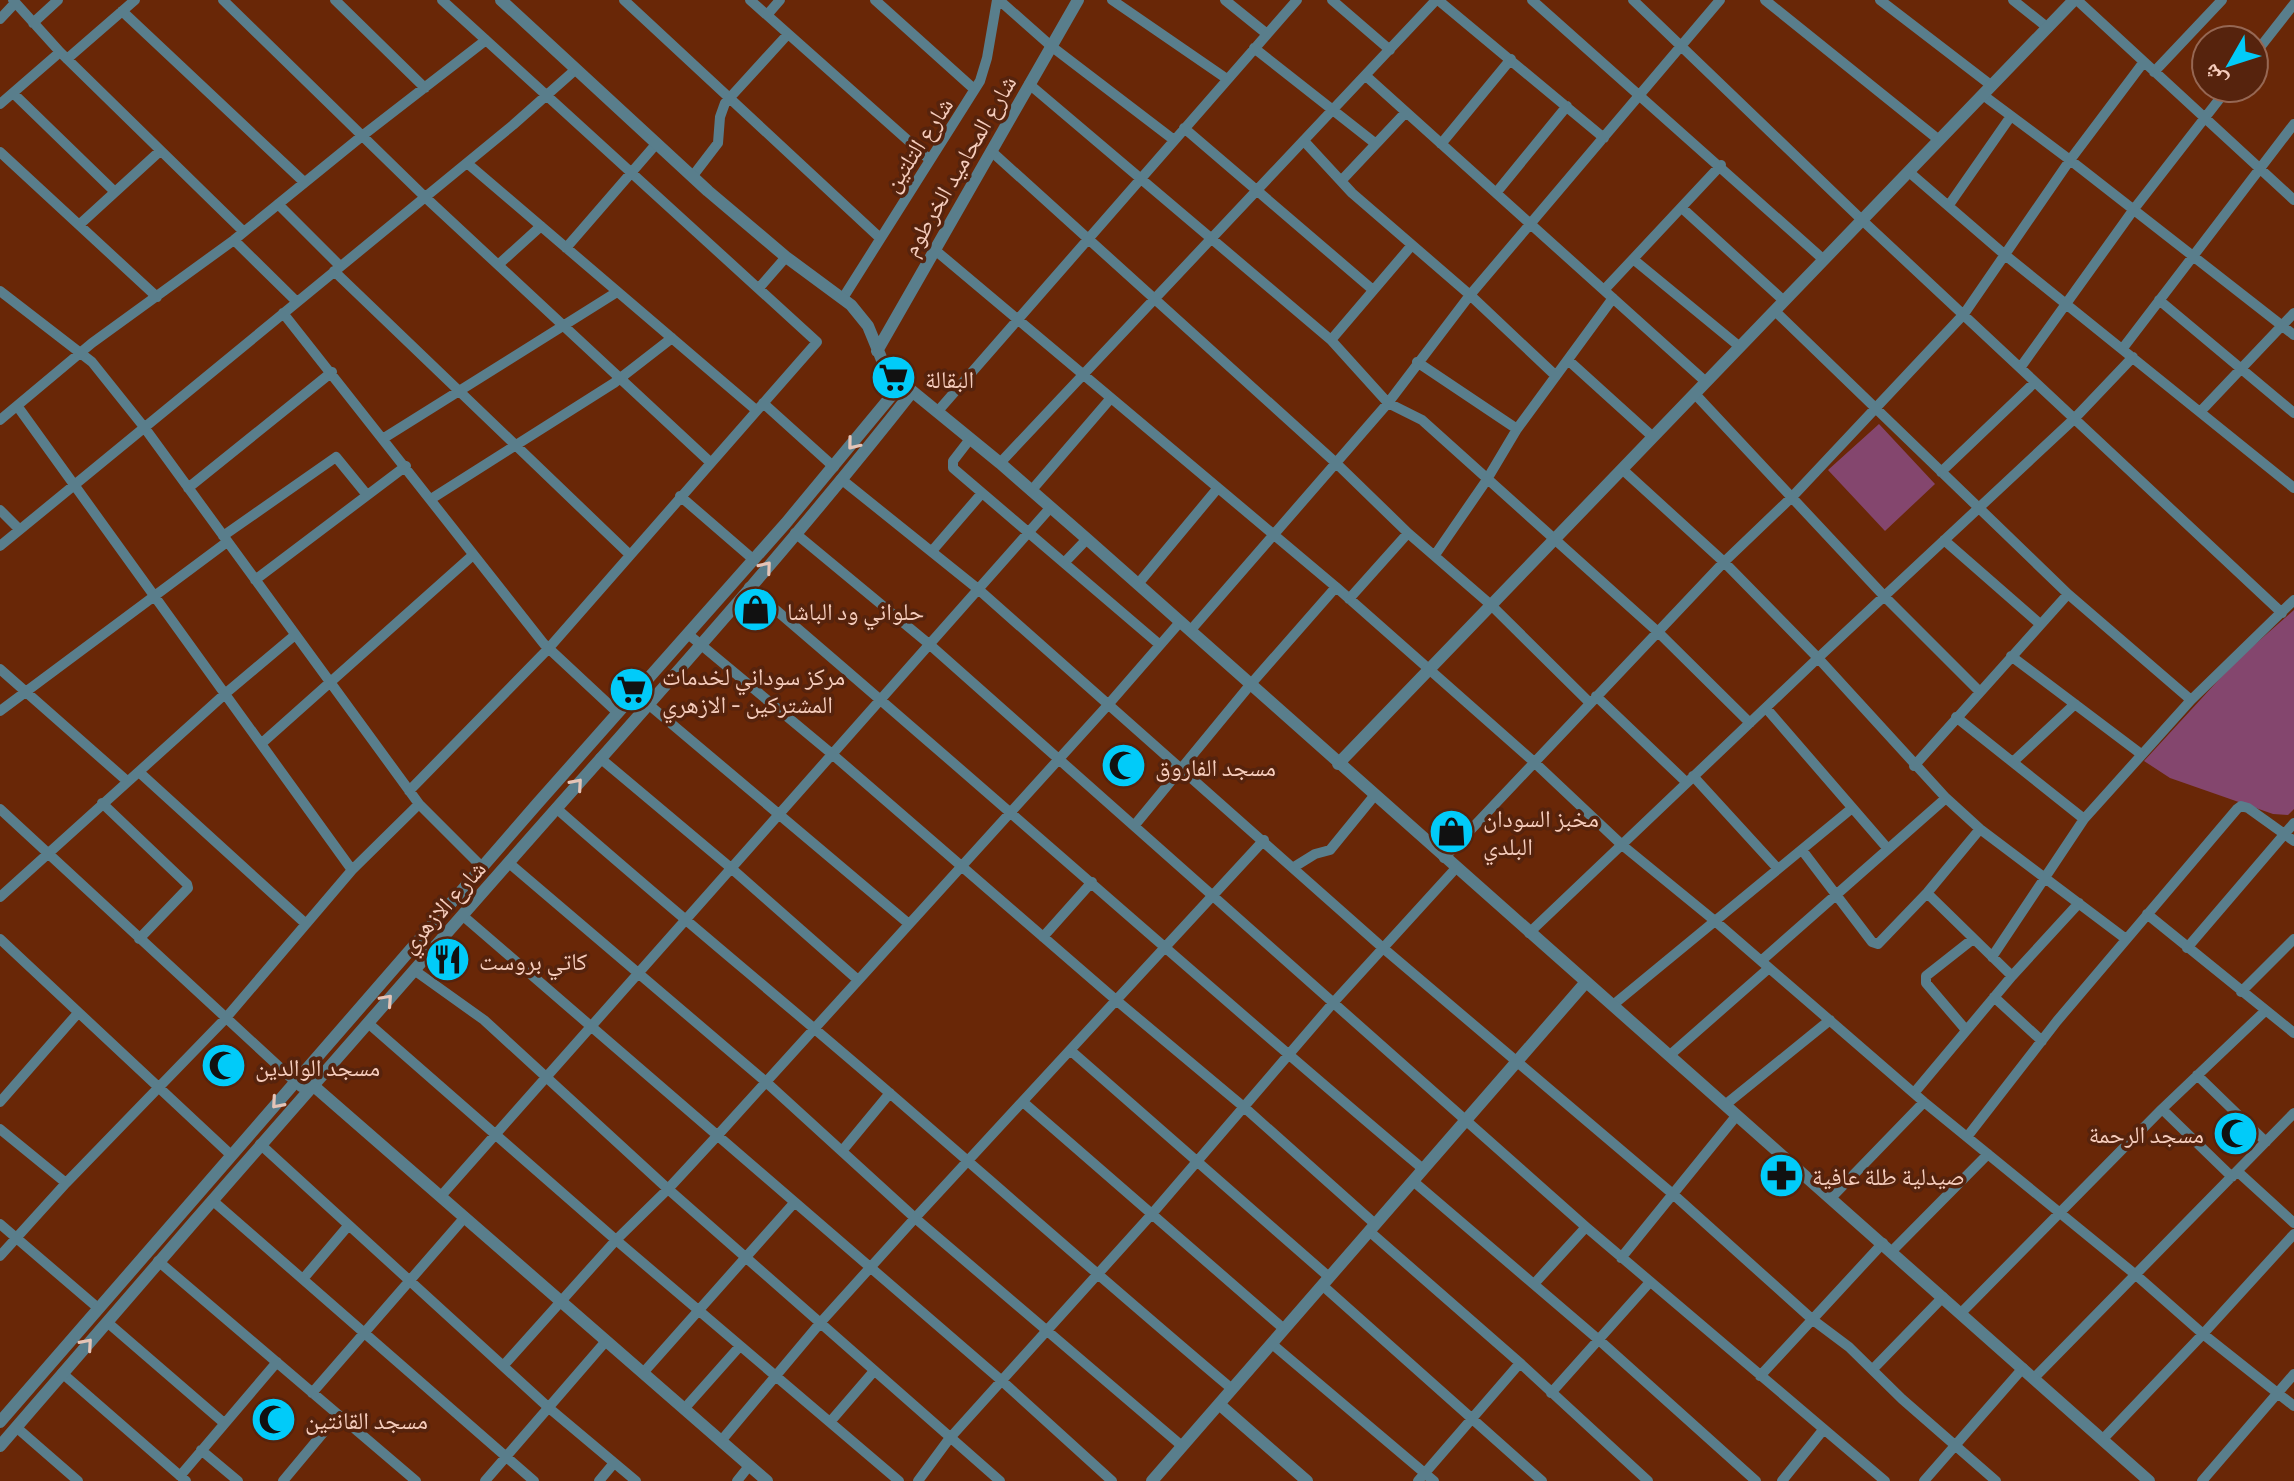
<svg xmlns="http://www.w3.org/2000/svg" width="2294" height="1481" font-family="Commissioner,'Noto Naskh Arabic',sans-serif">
  <rect width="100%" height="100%" fill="#692707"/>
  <path fill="#84466e" d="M 1879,424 L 1935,484 L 1885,531 L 1828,470 Z
    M 2294,610 L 2294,809 L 2288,815 L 2273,814 L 2170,778 L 2144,761 L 2236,661 Z"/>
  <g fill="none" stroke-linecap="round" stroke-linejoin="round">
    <path stroke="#597e8c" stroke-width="10" d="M 13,0 L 60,52 L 244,232
      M 223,0 L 425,197 L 710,462
      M 335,0 L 425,88
      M 624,0 L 880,238
      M 750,0 L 930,160
      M 875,0 L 974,89
      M 999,0 L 1051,46 L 1174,140
      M 1112,0 L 1227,79
      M 1225,0 L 1267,34
      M 1332,0 L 1390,50
      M 1438,0 L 1604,138
      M 1532,0 L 1824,260
      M 1633,0 L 1862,220 L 2282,613
      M 1765,0 L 1939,140
      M 1880,0 L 1992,86
      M 2013,0 L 2048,28
      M 2077,0 L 2294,200
      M 122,11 L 304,182
      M 767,15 L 780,0
      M 0,19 L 15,3
      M 33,23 L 58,0
      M 1254,48 L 1376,144
      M 2254,55 L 2294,4
      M 67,59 L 135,0
      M 2154,72 L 2222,0
      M 1366,76 L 1706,382
      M 1029,84 L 1331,340 L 1388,403 L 1422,420 L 1659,633 L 1750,723
      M 13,93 L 115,192
      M 1983,95 L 2070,160 L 2294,335
      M 0,104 L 60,52
      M 1184,128 L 1373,290
      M 1304,141 L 1352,193 L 1470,295 L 1556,376
      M 1441,144 L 1511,59
      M 991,151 L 1336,463 L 1408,533 L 1491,605 L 1590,703
      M 0,152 L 157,297
      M 467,163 L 756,410
      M 1909,172 L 2004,254 L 2294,488
      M 692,177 L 718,143 L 720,117 L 725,103 L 788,34
      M 1341,181 L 1406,112
      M 1496,193 L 1567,106
      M 278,204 L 340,266
      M 1949,205 L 2011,116
      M 1682,208 L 1784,301
      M 79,225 L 160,151
      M 234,240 L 297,302
      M 566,248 L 657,143
      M 935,250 L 1336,587 L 1533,761 L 1622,845 L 1715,921 L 1924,1102 L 2136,1275 L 2203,1334 L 2294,1406
      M 1633,259 L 1740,347
      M 498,265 L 541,226
      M 334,271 L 629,554
      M 759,288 L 786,257
      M 1604,290 L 1721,165
      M 0,291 L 92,362 L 144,427 L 419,804 L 483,868
      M 843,298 L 980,81 L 987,58 L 997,0
      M 2159,300 L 2294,413
      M 1775,311 L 2068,594 L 2191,700
      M 283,313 L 544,644 L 618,713
      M 1331,340 L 1412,245
      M 2123,348 L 2294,124
      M 1568,360 L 1653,437
      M 1417,362 L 1517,429
      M 2020,368 L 2134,209 L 2228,88
      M 1695,394 L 1885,597 L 1979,691
      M 763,403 L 834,467
      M 18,407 L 352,870
      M 938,411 L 1297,0
      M 2200,412 L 2294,313
      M 0,420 L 92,343 L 234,240 L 362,136 L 486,40
      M 384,438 L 617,292
      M 970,439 L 953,461 L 953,468 L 1160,645
      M 1000,463 L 1436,0
      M 1622,469 L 1724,562 L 1818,658 L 1946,798 L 1980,829 L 2126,939
      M 1941,472 L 2035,382
      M 841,479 L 978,589 L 1383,948 L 1674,1195 L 1813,1320 L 1849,1347 L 1902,1399 L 1996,1481
      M 188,488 L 332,372
      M 1031,491 L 1111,398
      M 680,496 L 754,560
      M 431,499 L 614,383 L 672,338
      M 0,510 L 19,529
      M 795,533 L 929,644 L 1586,1227 L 1885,1481
      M 223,536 L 336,457 L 367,495
      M 1944,540 L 2040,624
      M 0,546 L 513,125 L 575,70
      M 932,551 L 982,493
      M 1435,555 L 1486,481 L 1517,429 L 1613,298
      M 1064,563 L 1087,539
      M 255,580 L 406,466
      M 1138,584 L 1217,489
      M 749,587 C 975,779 1196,978 1423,1169
      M 1349,599 L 1408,533
      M 1190,631 L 1388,403 L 1470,295 L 1720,0
      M 688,634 L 832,754 L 1116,1000 L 1245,1108 L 1375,1224
      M 2011,656 L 2141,754
      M 0,669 L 127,781
      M 1596,696 L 1686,782
      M 648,704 L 909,924
      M 1766,708 L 1888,849
      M 0,711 L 227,542
      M 1956,717 L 2084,819
      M 262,743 L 473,555
      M 600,758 L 731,868 L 858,980
      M 2014,761 L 2075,704
      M 1914,766 L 2068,594
      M 139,772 L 306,924
      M 1693,776 L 1778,869
      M 409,791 L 548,649 L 817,342 L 442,0
      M 102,803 L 187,884 L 188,888 L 139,939
      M 556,808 C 667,906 781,999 893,1096 C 1006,1194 1118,1293 1232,1389
      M 0,809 L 301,1087
      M 1134,826 L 1250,685 L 1336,587
      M 1802,850 L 1872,942 L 1878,944 L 1927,893 L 1980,829
      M 1444,858 L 1724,562 L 1793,496 L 1964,314 L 2070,160 L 2143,63
      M 509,863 L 766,1082 L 915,1218 L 1182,1446
      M 1294,867 L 1315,854 L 1330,850 L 1374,796
      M 1927,893 L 2012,976
      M 0,897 L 226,693 L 295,635
      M 2147,914 L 2294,1033
      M 462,915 L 1002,1381 L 1112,1481
      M 1529,933 L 1818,658 L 2074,419 L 2133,357
      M 1043,937 L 1092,882
      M 0,939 L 231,1155
      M 2187,948 L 2294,823
      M 1992,957 L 2084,819 L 2191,700 L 2294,600
      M 1761,961 L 1946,798
      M 414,970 L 484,1020 L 668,1189 L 1000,1481
      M 2241,992 L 2294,939
      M 1994,997 L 2042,1041
      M 1613,1005 L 1851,809
      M 368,1023 L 616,1240 L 899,1481
      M 1966,1030 L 1926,983 L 1926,976 L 1973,939
      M 1070,1050 L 1329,1277
      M 1670,1055 L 1769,968
      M 2197,1075 L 2266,1142
      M 1914,1093 L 2012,976 L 2079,903
      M 0,1102 L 78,1013
      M 1023,1102 L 1284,1329
      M 1725,1105 L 1830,1020
      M 2162,1109 L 2232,1177
      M 0,1129 L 66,1183
      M 1967,1137 L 2057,1021 L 2237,809 L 2241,806 L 2248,808 L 2294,841
      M 260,1144 L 549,1408 L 636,1481
      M 842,1151 L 890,1093
      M 2237,1171 L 2294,1223
      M 1413,1181 L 1599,1340 L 1756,1481
      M 441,1196 L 1051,507
      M 1831,1198 L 1924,1102
      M 212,1200 L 534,1481
      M 0,1224 L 98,1308
      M 1369,1231 L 1520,1363 L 1648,1481
      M 1892,1251 L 1988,1154
      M 0,1256 L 66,1183 L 225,1019 L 352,870 L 419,804
      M 1621,1258 L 1737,1115
      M 158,1261 L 416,1481
      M 303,1279 L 348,1226
      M 1534,1284 L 1586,1227
      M 1322,1285 L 1542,1481
      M 1961,1313 L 2162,1109 L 2265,1011
      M 107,1322 L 224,1423
      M 1272,1344 L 1434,1481
      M 503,1366 L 616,1240 L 668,1189 L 717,1136 L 1107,706 L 1180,622
      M 1873,1369 L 1943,1297
      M 62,1373 L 186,1481
      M 643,1373 L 794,1203
      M 1760,1376 L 1883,1243
      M 2034,1378 L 2294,1113
      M 312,1393 L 465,1217
      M 1551,1393 L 1650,1282
      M 684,1409 L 740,1346
      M 830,1422 L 874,1371
      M 16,1427 L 78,1481
      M 2103,1439 L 2203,1334 L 2294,1234
      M 721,1441 L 821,1322 L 915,1218 L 1264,840
      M 201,1450 L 238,1481
      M 180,1476 L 277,1362
      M 283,1481 L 338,1415
      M 485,1481 L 606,1341
      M 599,1481 L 614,1463
      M 737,1481 L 749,1466
      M 918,1481 L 949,1439 L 1151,1215 L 1333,1003 L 1456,868
      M 1418,1481 L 1520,1363
      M 1782,1481 L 1823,1430
      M 1924,1481 L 2023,1368
      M 2202,1481 L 2294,1374"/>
    <path stroke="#597e8c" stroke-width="12" d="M 501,0 L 708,191 L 786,257 L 851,305 L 868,326 L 882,360 L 907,387 L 1000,463 L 1087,539 L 2149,1481
      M 877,351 L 1078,0
      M 1338,764 L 2074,0
      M 308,1081 L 767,1481
      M 1219,1404 L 1307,1481
      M 0,1422 L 537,804 L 786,523 L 902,383
      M 0,1446 C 152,1269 306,1093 460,918 C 612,744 769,574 912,392
      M 1152,1481 L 1586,982"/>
  </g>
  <defs><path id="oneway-chevron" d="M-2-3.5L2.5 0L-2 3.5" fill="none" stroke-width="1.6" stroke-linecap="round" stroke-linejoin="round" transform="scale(2)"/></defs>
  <g stroke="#e5c4b7">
    <use href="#oneway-chevron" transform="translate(853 444) rotate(129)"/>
    <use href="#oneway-chevron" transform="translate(766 567) rotate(-50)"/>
    <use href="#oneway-chevron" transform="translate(577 784) rotate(-49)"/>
    <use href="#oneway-chevron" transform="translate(387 1000) rotate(-48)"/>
    <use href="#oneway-chevron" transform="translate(277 1103) rotate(131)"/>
    <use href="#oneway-chevron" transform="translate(87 1344) rotate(-49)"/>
  </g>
  <defs>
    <symbol id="supermarket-disc" viewBox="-11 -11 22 22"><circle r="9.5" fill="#01cbf9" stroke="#56230d"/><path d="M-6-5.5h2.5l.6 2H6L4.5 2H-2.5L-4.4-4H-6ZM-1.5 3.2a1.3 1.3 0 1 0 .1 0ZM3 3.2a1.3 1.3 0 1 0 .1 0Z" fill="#111"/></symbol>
    <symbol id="shop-disc" viewBox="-11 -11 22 22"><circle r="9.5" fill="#01cbf9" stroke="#56230d"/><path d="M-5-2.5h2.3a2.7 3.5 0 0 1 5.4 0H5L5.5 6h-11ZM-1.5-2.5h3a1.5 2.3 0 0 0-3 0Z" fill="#111"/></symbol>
    <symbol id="mosque-disc" viewBox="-11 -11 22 22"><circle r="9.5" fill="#01cbf9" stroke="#56230d"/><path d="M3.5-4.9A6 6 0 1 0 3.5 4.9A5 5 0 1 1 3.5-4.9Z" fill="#111"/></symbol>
    <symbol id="restaurant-disc" viewBox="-11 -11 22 22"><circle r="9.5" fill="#01cbf9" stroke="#56230d"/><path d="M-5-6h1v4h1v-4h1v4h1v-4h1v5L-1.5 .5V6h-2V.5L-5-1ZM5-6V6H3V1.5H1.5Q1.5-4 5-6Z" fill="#111"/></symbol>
    <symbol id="pharmacy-disc" viewBox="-11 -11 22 22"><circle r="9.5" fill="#01cbf9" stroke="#56230d"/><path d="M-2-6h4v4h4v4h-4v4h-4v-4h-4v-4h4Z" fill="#111"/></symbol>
  </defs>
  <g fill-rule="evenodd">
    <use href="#supermarket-disc" x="868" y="352" width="51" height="51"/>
    <use href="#shop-disc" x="730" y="584" width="51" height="51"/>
    <use href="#supermarket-disc" x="606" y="664" width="51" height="51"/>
    <use href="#mosque-disc" x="1098" y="740" width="51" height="51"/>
    <use href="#shop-disc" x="1426" y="806" width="51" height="51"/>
    <use href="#restaurant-disc" x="422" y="934" width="51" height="51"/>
    <use href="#mosque-disc" x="198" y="1040" width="51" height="51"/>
    <use href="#mosque-disc" x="2210" y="1108" width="51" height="51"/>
    <use href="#pharmacy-disc" x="1756" y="1150" width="51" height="51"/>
    <use href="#mosque-disc" x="248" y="1394" width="51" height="51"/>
  </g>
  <g text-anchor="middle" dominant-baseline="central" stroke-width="7" stroke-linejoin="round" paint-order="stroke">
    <g font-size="24" fill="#f5ccbc" stroke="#56230d">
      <text transform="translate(917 144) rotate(-57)">شارع التلتين</text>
      <text transform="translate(958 165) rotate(-60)">شارع المحاميد الخرطوم</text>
      <text transform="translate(442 906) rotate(-48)">شارع الازهري</text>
    </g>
    <g font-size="24" fill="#f5ccbc" stroke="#56230d" text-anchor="start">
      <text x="925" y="378">البقالة</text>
      <text x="787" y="610">حلواني ود الباشا</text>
      <text x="662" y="675">مركز سوداني لخدمات<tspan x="662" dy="28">المشتركين - الازهري</tspan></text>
      <text x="1155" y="766">مسجد الفاروق</text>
      <text x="1483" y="817">مخبز السودان<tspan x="1483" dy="28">البلدي</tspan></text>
      <text x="479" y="960">كاتي بروست</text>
      <text x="255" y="1066">مسجد الوالدين</text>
      <text x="2204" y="1133" text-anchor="end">مسجد الرحمة</text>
      <text x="1812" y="1175">صيدلية طلة عافية</text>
      <text x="305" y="1419">مسجد القانتين</text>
    </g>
  </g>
  <g transform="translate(2230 64) rotate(231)"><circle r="38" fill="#56230d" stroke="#966753" stroke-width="2"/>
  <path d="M0-6L14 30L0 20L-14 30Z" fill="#01cbf9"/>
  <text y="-12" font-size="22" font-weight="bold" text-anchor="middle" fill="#f5ccbc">ش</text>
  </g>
</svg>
